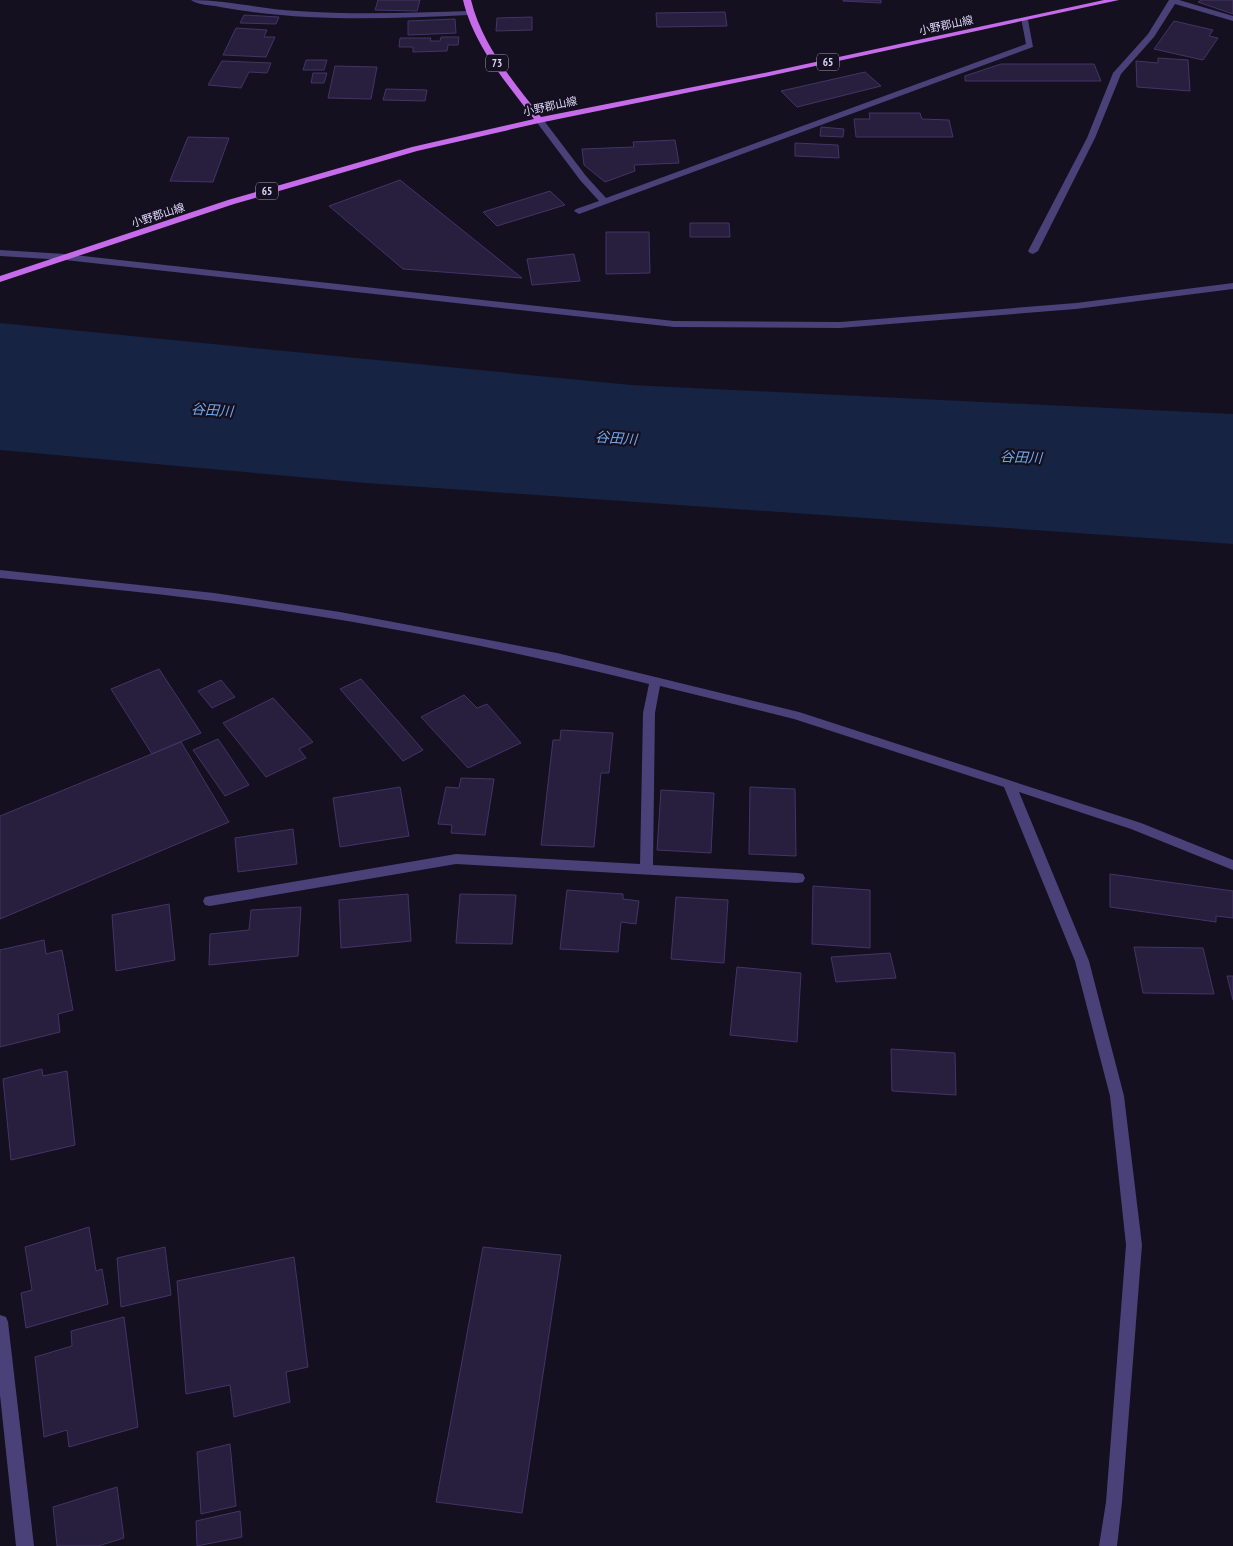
<svg xmlns="http://www.w3.org/2000/svg" width="1233" height="1546" font-family="'PT Sans Narrow','Noto Sans JP',sans-serif">
  <rect width="100%" height="100%" fill="#14101f"/>
  <path fill="#162343" d="M 0,323 L 631,385 L 1233,414 L 1233,544 L 366,483 L 0,450 Z"/>
  <path fill="#281f3e" stroke="#433467" d="M 378,0 L 420,0 L 417,11 L 375,10 Z
    M 843,0 L 881,0 L 881,3 L 843,1 Z
    M 1201,0 L 1233,0 L 1233,14 L 1198,2 Z
    M 725,12 L 727,26 L 657,27 L 656,13 Z
    M 244,15 L 279,17 L 276,24 L 240,23 Z
    M 532,17 L 532,30 L 496,31 L 497,18 Z
    M 455,19 L 456,33 L 408,35 L 408,21 Z
    M 1174,21 L 1213,30 L 1209,36 L 1218,38 L 1203,60 L 1154,49 Z
    M 236,28 L 267,30 L 264,37 L 275,37 L 266,57 L 223,55 Z
    M 441,37 L 459,37 L 458,45 L 448,45 L 447,51 L 413,52 L 413,47 L 399,47 L 400,38 L 431,38 L 430,41 L 440,41 Z
    M 1158,58 L 1188,60 L 1190,91 L 1137,87 L 1136,61 L 1158,63 Z
    M 306,60 L 327,60 L 324,70 L 303,70 Z
    M 222,61 L 271,63 L 267,73 L 249,72 L 241,88 L 208,85 Z
    M 1001,64 L 1094,64 L 1101,81 L 965,81 L 965,76 Z
    M 335,66 L 377,67 L 371,99 L 328,98 Z
    M 865,72 L 881,86 L 797,107 L 781,91 Z
    M 313,73 L 327,73 L 324,83 L 311,83 Z
    M 386,89 L 427,90 L 425,101 L 383,100 Z
    M 869,113 L 920,113 L 922,119 L 949,120 L 953,137 L 856,137 L 854,119 L 870,119 Z
    M 821,127 L 844,129 L 843,137 L 820,136 Z
    M 188,137 L 229,138 L 213,182 L 170,181 Z
    M 675,140 L 679,163 L 634,165 L 635,171 L 605,182 L 584,165 L 582,149 L 634,147 L 633,142 Z
    M 795,143 L 838,145 L 839,158 L 795,156 Z
    M 400,180 L 522,278 L 403,269 L 329,206 Z
    M 550,191 L 565,205 L 497,226 L 483,212 Z
    M 690,223 L 729,223 L 730,237 L 690,237 Z
    M 606,232 L 649,232 L 650,273 L 606,274 Z
    M 574,254 L 580,281 L 532,285 L 527,259 Z
    M 159,669 L 201,733 L 152,754 L 111,689 Z
    M 361,679 L 423,750 L 403,761 L 340,689 Z
    M 221,680 L 235,697 L 212,708 L 198,691 Z
    M 464,695 L 477,708 L 487,704 L 521,743 L 468,768 L 421,717 Z
    M 273,698 L 313,742 L 299,749 L 306,758 L 266,777 L 223,723 Z
    M 561,730 L 613,733 L 609,773 L 601,773 L 594,847 L 541,845 L 553,740 L 560,740 Z
    M 218,739 L 249,785 L 225,796 L 193,750 Z
    M 181,742 L 229,822 L 0,919 L 0,816 Z
    M 461,778 L 494,779 L 485,835 L 451,833 L 452,825 L 438,824 L 446,787 L 459,788 Z
    M 400,787 L 409,836 L 340,847 L 333,798 Z
    M 750,787 L 795,789 L 796,856 L 749,854 Z
    M 661,790 L 714,793 L 711,853 L 657,850 Z
    M 293,829 L 297,864 L 238,872 L 235,838 Z
    M 1110,874 L 1233,891 L 1233,918 L 1216,916 L 1216,922 L 1110,907 Z
    M 813,886 L 870,890 L 870,948 L 812,944 Z
    M 567,890 L 623,894 L 623,899 L 639,901 L 636,924 L 621,922 L 618,952 L 560,949 Z
    M 408,894 L 411,941 L 341,948 L 339,900 Z
    M 460,894 L 516,895 L 512,944 L 456,943 Z
    M 676,897 L 728,900 L 724,963 L 671,959 Z
    M 169,904 L 175,960 L 116,971 L 112,915 Z
    M 301,907 L 298,956 L 209,965 L 210,934 L 249,930 L 251,910 Z
    M 44,940 L 46,954 L 62,950 L 73,1010 L 58,1014 L 60,1032 L 0,1047 L 0,950 Z
    M 1134,947 L 1203,948 L 1214,994 L 1143,993 Z
    M 890,953 L 896,978 L 836,982 L 831,957 Z
    M 737,967 L 801,973 L 797,1042 L 730,1035 Z
    M 1227,976 L 1233,976 L 1233,1000 Z
    M 891,1049 L 955,1053 L 956,1095 L 892,1091 Z
    M 42,1069 L 43,1076 L 67,1071 L 75,1145 L 11,1160 L 3,1079 Z
    M 89,1227 L 96,1271 L 102,1269 L 108,1304 L 26,1328 L 21,1293 L 32,1290 L 25,1247 Z
    M 165,1247 L 171,1295 L 121,1307 L 117,1258 Z
    M 483,1247 L 561,1255 L 522,1513 L 436,1502 Z
    M 294,1257 L 308,1367 L 286,1372 L 290,1402 L 234,1417 L 230,1385 L 186,1394 L 177,1281 Z
    M 124,1317 L 138,1427 L 69,1447 L 67,1430 L 44,1437 L 35,1357 L 72,1346 L 71,1331 Z
    M 230,1444 L 236,1506 L 201,1514 L 197,1452 Z
    M 117,1487 L 124,1538 L 98,1546 L 57,1546 L 53,1507 Z
    M 240,1511 L 242,1537 L 197,1546 L 196,1521 Z"/>
  <g fill="none" stroke-linecap="round" stroke-linejoin="round">
    <path fill="#494178" fill-rule="evenodd" d="M 191,0 C 226,0 262,9 297,11 C 354,15 412,13 469,11 L 473,13 L 469,15 C 386,19 302,22 220,7 C 211,5 198,5 191,0 Z
      M 1169,0 L 1179,0 L 1233,16 L 1233,21 L 1175,4 L 1154,37 L 1121,74 L 1095,138 L 1038,251 L 1033,254 L 1030,253 L 1028,251 L 1087,138 L 1113,73 L 1148,34 Z
      M 1021,18 L 1028,20 L 1033,47 L 579,214 L 574,211 L 576,209 L 599,201 L 580,180 L 535,120 L 542,118 L 586,176 L 606,198 L 1026,44 Z
      M 0,250 L 65,254 L 674,321 L 840,322 L 1076,303 L 1233,283 L 1233,289 L 1076,309 L 840,328 L 674,327 L 65,260 L 0,256 Z
      M 0,570 L 214,593 L 340,612 L 557,653 L 799,712 L 1141,823 L 1233,860 L 1233,870 L 1131,829 L 1019,792 L 1089,961 L 1124,1096 L 1142,1245 L 1122,1502 L 1117,1546 L 1099,1546 L 1106,1502 L 1126,1245 L 1110,1096 L 1075,961 L 1004,787 L 794,719 L 660,686 L 655,713 L 653,865 L 798,873 L 803,874 L 805,878 L 803,882 L 798,883 L 456,864 L 210,906 L 205,905 L 203,901 L 205,897 L 210,896 L 456,854 L 640,864 L 643,713 L 649,684 C 506,649 360,620 214,601 C 143,592 71,585 0,578 Z
      M 0,1315 L 6,1317 L 8,1322 L 34,1546 L 16,1546 L 0,1395 Z"/>
    <path fill="#c66bea" fill-rule="evenodd" d="M 463,0 L 471,0 C 482,45 513,81 541,117 L 769,72 L 1104,0 L 1119,0 L 769,76 L 539,123 L 417,151 L 234,204 L 0,282 L 0,276 L 228,200 L 412,147 L 534,119 C 506,82 474,46 463,0 Z"/>
  </g>
  <g text-anchor="middle" dominant-baseline="central" stroke-width="4.5" stroke-linejoin="round" paint-order="stroke">
    <g font-size="11" fill="#dcd5f9" stroke="#14101f">
      <text transform="translate(946 25) rotate(-12)">小野郡山線</text>
      <text transform="translate(550 106) rotate(-12)">小野郡山線</text>
      <text transform="translate(158 215) rotate(-18)">小野郡山線</text>
    </g>
    <g fill="#14101f" stroke="#a09ab8" stroke-width="1">
      <rect x="817" y="53.5" width="22" height="17" rx="4"/>
      <rect x="486" y="54.5" width="22" height="17" rx="4"/>
      <rect x="256" y="182.5" width="22" height="17" rx="4"/>
    </g>
    <g font-size="11" font-weight="bold" fill="#dcd5f9">
      <text x="828" y="62">65</text>
      <text x="497" y="63">73</text>
      <text x="267" y="191">65</text>
    </g>
    <g font-size="14" font-style="italic" fill="#71a7eb" stroke="#14101f">
      <text transform="translate(212 410) rotate(4)">谷田川</text>
      <text transform="translate(616 438) rotate(4)">谷田川</text>
      <text transform="translate(1021 457) rotate(3)">谷田川</text>
    </g>
  </g>
</svg>
